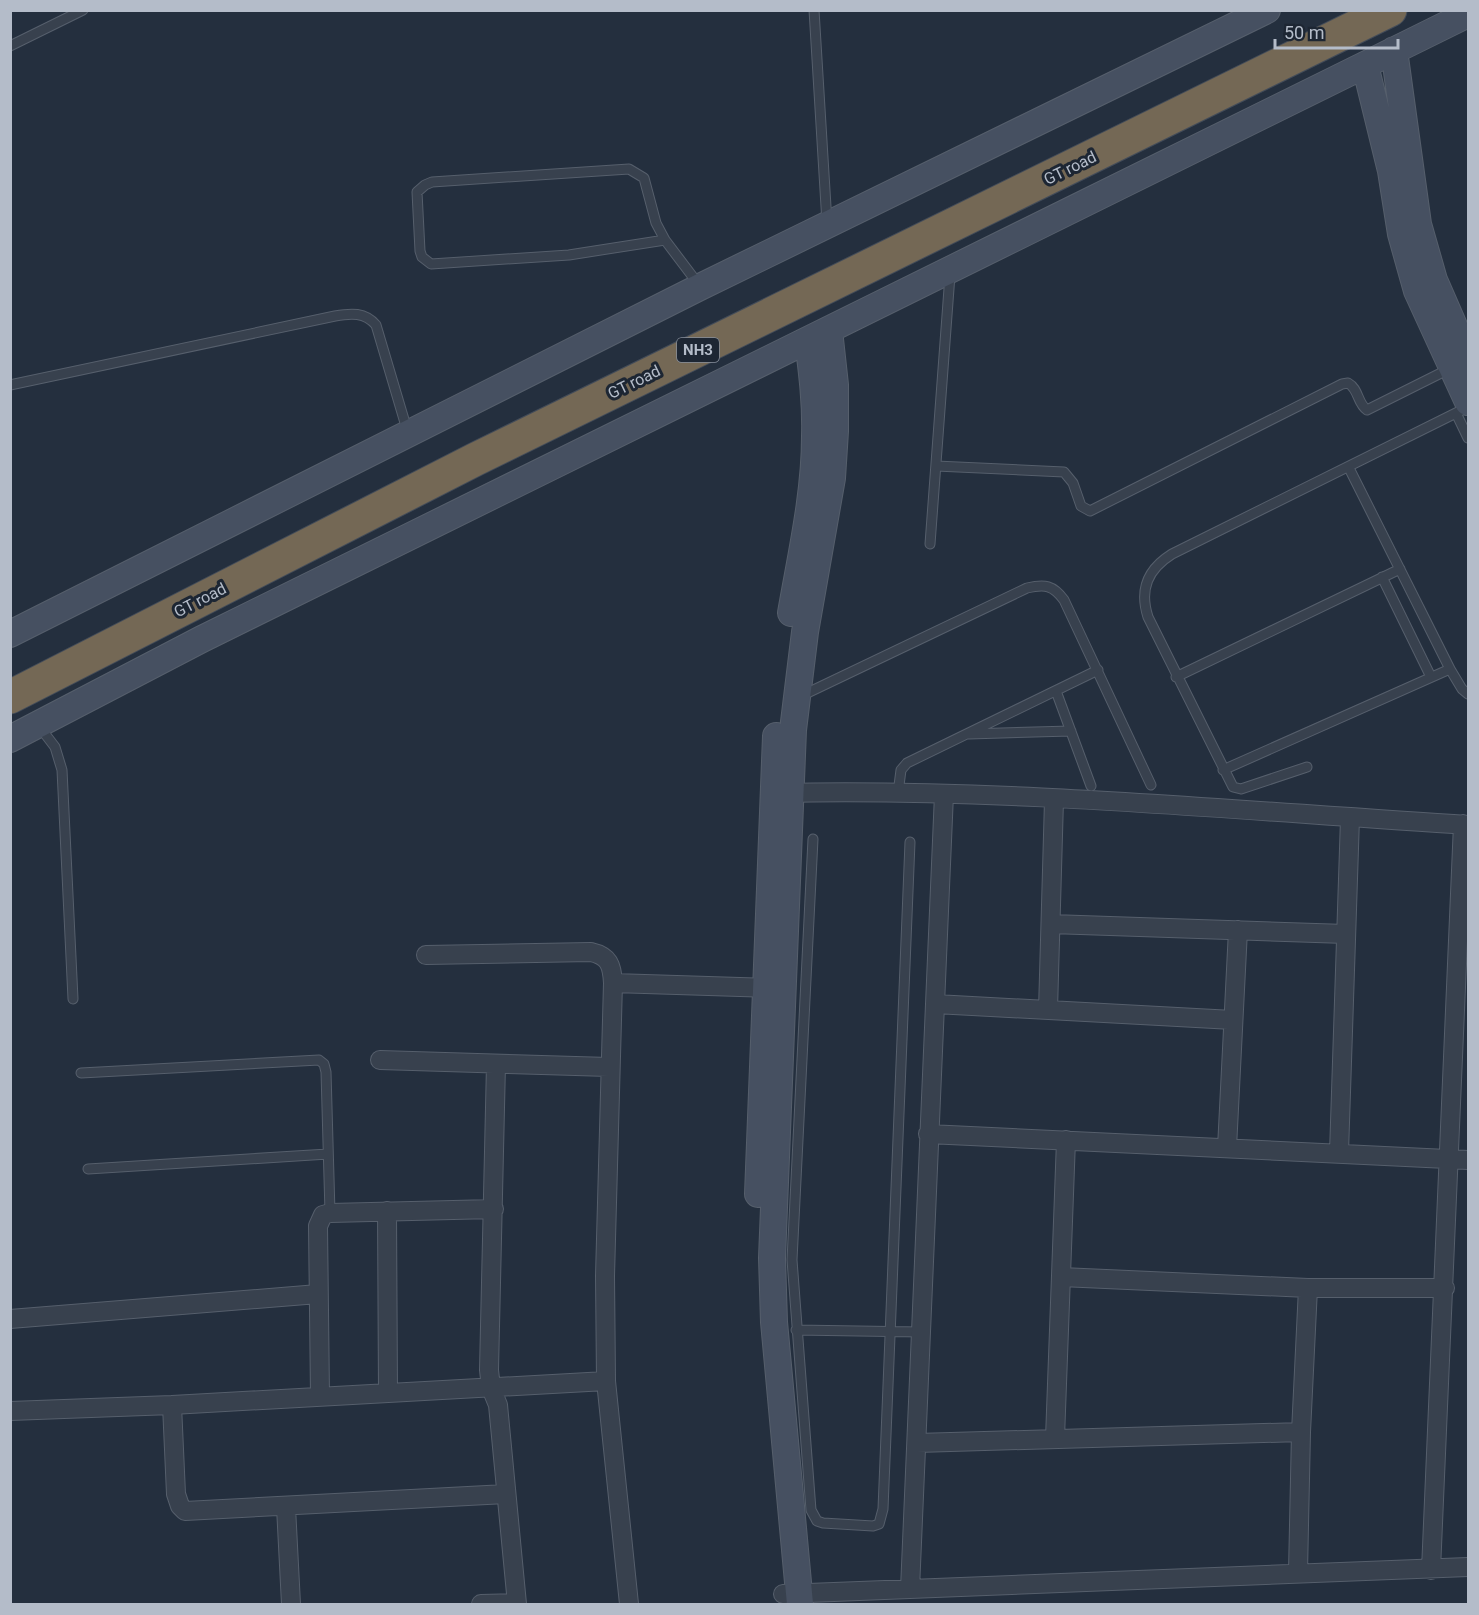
<svg xmlns="http://www.w3.org/2000/svg" width="1479" height="1615" font-family="Roboto,sans-serif">
  <rect width="100%" height="100%" fill="#242f3e"/>
  <g fill="none" stroke-linecap="round" stroke-linejoin="round">
    <defs>
      <path id="lane" d="M 814,10 L 827,223
        M 10,46 L 83,10
        M 665,240 L 569,255 L 431,264 L 422,257 L 420,251 L 417,192 L 425,185 L 432,182 L 629,169 L 644,178 L 656,223 L 665,240 L 699,285
        M 10,385 L 335,316 C 351,313 365,312 376,325 L 408,433
        M 1456,413 L 1468,438
        M 936,466 L 1064,472 L 1073,483 L 1081,506 L 1090,511 L 1342,384 L 1348,383 C 1359,389 1357,403 1367,410 L 1451,368
        M 930,544 L 950,275
        M 1382,577 L 1431,677
        M 1450,669 L 1462,689 L 1468,694
        M 1176,677 L 1400,569
        M 1056,691 L 1091,786
        M 801,696 L 1027,588 C 1045,584 1053,585 1064,600 L 1151,785
        M 39,726 L 55,747 L 62,770 L 73,999
        M 969,734 L 1071,731
        M 1307,767 L 1241,789 L 1233,787 L 1148,617 C 1139,589 1148,569 1172,554 L 1468,407
        M 1223,770 L 1450,669 L 1349,468
        M 898,793 L 901,770 L 907,763 L 1098,670
        M 813,839 L 792,1260 L 811,1510 L 817,1521 L 823,1523 L 873,1526 L 879,1524 L 883,1509 L 910,842
        M 81,1073 L 319,1060 L 324,1064 L 326,1072 L 330,1213
        M 88,1169 L 328,1154
        M 796,1330 L 921,1332"/>
      <path id="street" d="M 781,793 C 1010,788 1240,811 1468,825
        M 1051,924 L 1346,934
        M 426,955 L 591,952 C 609,956 612,965 613,983 L 605,1276 L 606,1381 L 629,1604
        M 613,983 L 776,988
        M 935,1004 L 1233,1020
        M 1048,1010 L 1054,800
        M 380,1060 L 609,1067
        M 496,1064 L 489,1370 L 491,1388 L 498,1405 L 517,1604
        M 928,1134 L 1468,1160
        M 1227,1148 L 1238,930
        M 1339,1153 L 1350,818
        M 387,1211 L 388,1392
        M 1061,1277 L 1308,1288 L 1445,1288
        M 10,1319 L 318,1294
        M 320,1395 L 318,1226 L 323,1215 L 330,1213 L 494,1209
        M 172,1405 L 176,1494 L 180,1506 L 185,1511 L 506,1494
        M 10,1411 L 172,1405 L 606,1381
        M 1055,1438 L 1066,1140
        M 917,1443 L 1301,1432
        M 286,1507 L 291,1604
        M 1431,1570 L 1463,824
        M 1298,1572 L 1301,1432 L 1308,1288
        M 910,1589 L 944,794
        M 783,1594 L 1468,1567
        M 481,1604 L 517,1603"/>
      <path id="secondary" d="M 1394,50 L 1418,224 L 1434,280 L 1468,358
        M 1365,65 L 1391,171 L 1401,234 L 1417,291 L 1468,402
        M 791,613 C 801,555 815,495 815,436 C 816,403 812,372 808,340
        M 10,634 L 700,287 L 1267,10
        M 10,739 L 202,639 L 1468,14
        M 758,1194 L 776,736
        M 800,1604 L 774,1322 L 772,1258 L 793,730 L 805,632 L 832,478 L 835,431 L 835,385 L 829,330"/>
      <path id="highway" d="M 10,697 L 476,459 L 1390,10"/>
    </defs>
    <use href="#lane" stroke="#565f6c" stroke-width="11"/>
    <use href="#street" stroke="#565f6c" stroke-width="20"/>
    <use href="#secondary" stroke="#565f6c" stroke-width="28"/>
    <use href="#highway" stroke="#434c59" stroke-width="35"/>
    <use href="#lane" stroke="#38414e" stroke-width="9"/>
    <use href="#street" stroke="#38414e" stroke-width="18"/>
    <use href="#secondary" stroke="#465061" stroke-width="26"/>
    <use href="#highway" stroke="#746855" stroke-width="33"/>
  </g>
  <g text-anchor="middle" dominant-baseline="central" stroke-width="6" stroke-linejoin="round" paint-order="stroke">
    <rect fill="#1d2633" stroke="#878f9c" stroke-width="1.5" x="677" y="338" width="42" height="24" rx="4.5"/>
    <g font-size="15" font-weight="bold" fill="#b4bcc9">
      <text x="698" y="350">NH3</text>
    </g>
    <g font-size="16" fill="#b4bcc9" stroke="#1d2633">
      <text transform="translate(1070 168) rotate(-26)">GT road</text>
      <text transform="translate(634 382) rotate(-26)">GT road</text>
      <text transform="translate(200 600) rotate(-27)">GT road</text>
    </g>
  </g>
  <rect width="1479" height="1615" fill="none" stroke="#b4bcc9" stroke-width="24"/>
  <path d="M1275 39v9h123v-9" fill="none" stroke="#b4bcc9" stroke-width="3"/>
  <text x="1284" y="39" font-size="18" fill="#b4bcc9" stroke="#1d2633" stroke-width="4.5" paint-order="stroke">50 m</text>
</svg>
